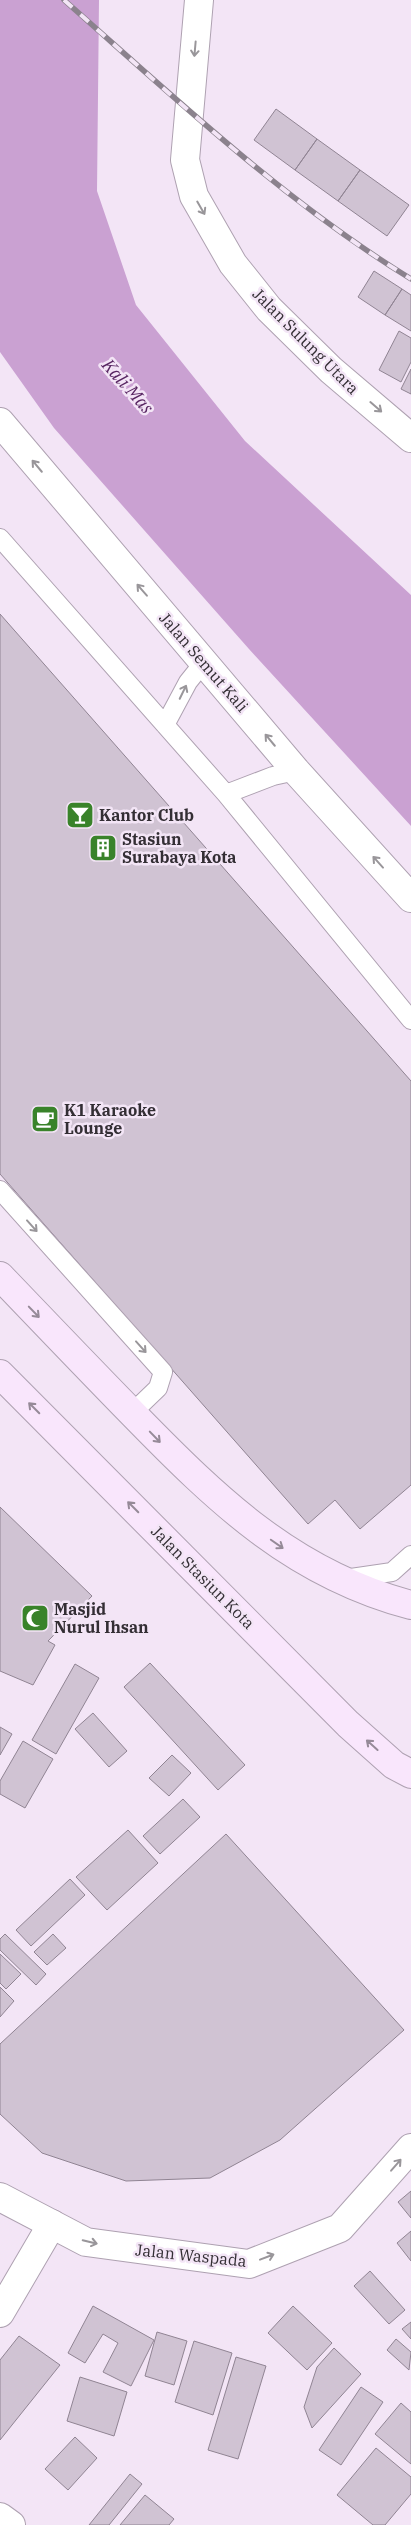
<svg xmlns="http://www.w3.org/2000/svg" width="411" height="2525" font-family="'IBM Plex Serif',serif">
  <rect width="100%" height="100%" fill="#f3e5f6"/>
  <path fill="#caa1d2" d="M 0,0 L 99,0 L 97,191 L 136,305 L 245,441 L 411,595 L 411,826 L 249,649 L 54,428 L 0,352 Z"/>
  <path fill="#d0c3d3" stroke="#908493" d="M 276,109 L 317,139 L 295,170 L 254,140 Z
    M 317,139 L 360,170 L 338,201 L 295,170 Z
    M 360,170 L 409,205 L 387,236 L 338,201 Z
    M 374,271 L 402,289 L 385,315 L 358,297 Z
    M 402,289 L 411,295 L 411,331 L 385,315 Z
    M 399,331 L 411,338 L 411,362 L 401,382 L 379,370 Z
    M 411,369 L 411,394 L 401,389 Z
    M 0,614 L 411,1081 L 411,1485 L 360,1529 L 335,1500 L 308,1524 L 0,1174 Z
    M 0,1507 L 92,1596 L 48,1641 L 55,1645 L 33,1685 L 0,1671 Z
    M 150,1663 L 245,1765 L 218,1790 L 124,1687 Z
    M 75,1664 L 99,1678 L 56,1754 L 32,1740 Z
    M 93,1713 L 127,1751 L 109,1767 L 75,1729 Z
    M 0,1727 L 12,1734 L 0,1755 Z
    M 23,1741 L 53,1759 L 25,1808 L 0,1794 L 0,1781 Z
    M 172,1755 L 191,1773 L 169,1796 L 149,1778 Z
    M 183,1799 L 200,1817 L 160,1854 L 143,1836 Z
    M 128,1830 L 158,1863 L 107,1910 L 76,1877 Z
    M 226,1834 L 404,2030 L 280,2140 L 210,2178 L 126,2181 L 42,2153 L 0,2114 L 0,2044 Z
    M 70,1879 L 85,1895 L 31,1946 L 16,1930 Z
    M 5,1934 L 46,1974 L 36,1985 L 0,1950 L 0,1939 Z
    M 53,1934 L 66,1948 L 47,1965 L 34,1952 Z
    M 0,1954 L 21,1974 L 6,1989 L 0,1983 Z
    M 0,1987 L 14,2001 L 0,2017 Z
    M 411,2191 L 411,2218 L 398,2202 Z
    M 411,2231 L 411,2261 L 397,2243 Z
    M 370,2271 L 405,2310 L 389,2324 L 354,2286 Z
    M 93,2306 L 154,2340 L 131,2386 L 103,2372 L 118,2343 L 103,2334 L 85,2363 L 68,2353 Z
    M 293,2306 L 332,2343 L 307,2370 L 268,2333 Z
    M 411,2322 L 411,2339 L 402,2329 Z
    M 157,2332 L 187,2341 L 174,2385 L 145,2376 Z
    M 19,2336 L 60,2365 L 0,2440 L 0,2360 Z
    M 396,2339 L 411,2352 L 409,2370 L 387,2350 Z
    M 194,2341 L 232,2353 L 213,2415 L 175,2402 Z
    M 334,2348 L 361,2374 L 312,2428 L 304,2407 L 317,2367 Z
    M 236,2357 L 266,2366 L 238,2459 L 208,2450 Z
    M 80,2377 L 127,2392 L 114,2436 L 67,2421 Z
    M 361,2387 L 383,2402 L 341,2465 L 319,2450 Z
    M 401,2403 L 411,2412 L 411,2464 L 375,2434 Z
    M 75,2437 L 97,2458 L 68,2490 L 45,2469 Z
    M 376,2448 L 411,2477 L 411,2494 L 385,2525 L 373,2525 L 337,2495 Z
    M 130,2474 L 142,2484 L 109,2525 L 89,2525 Z
    M 145,2495 L 174,2519 L 169,2525 L 120,2525 Z"/>
  <g fill="none" stroke-linecap="round" stroke-linejoin="round">
    <defs>
      <path id="service" d="M 0,538 L 226,794 L 411,1020
        M 165,725 L 188,682 L 204,662
        M 226,794 L 273,776 L 296,771
        M 0,1190 L 163,1372 L 158,1388 L 132,1413
        M 344,1579 L 392,1572 L 411,1555"/>
      <path id="minor" d="M 0,2313 L 52,2224
        M 0,2517 L 11,2525"/>
      <path id="tertiary" d="M 199,0 L 185,160 L 194,196 L 233,264 L 269,309 L 331,370 L 411,438
        M 0,422 L 296,771 L 411,898
        M 0,2197 L 86,2242 L 249,2264 L 340,2228 L 411,2148"/>
      <path id="secondary" d="M 0,1276 C 45,1323 89,1369 134,1415 C 217,1500 293,1574 411,1605
        M 0,1374 L 348,1724 L 394,1765 L 411,1774"/>
    </defs>
    <use href="#service" stroke="#aea1b1" stroke-width="20"/>
    <use href="#minor" stroke="#aea1b1" stroke-width="30"/>
    <use href="#tertiary" stroke="#aea1b1" stroke-width="30"/>
    <use href="#secondary" stroke="#aea1b1" stroke-width="30"/>
    <use href="#service" stroke="#fff" stroke-width="18"/>
    <use href="#minor" stroke="#fff" stroke-width="28"/>
    <use href="#tertiary" stroke="#fff" stroke-width="28"/>
    <use href="#secondary" stroke="#f9e6fc" stroke-width="28"/>
    <defs>
      <path id="rail" d="M 64,0 C 175,98 284,201 411,279"/>
    </defs>
    <use href="#rail" stroke="#8b828d" stroke-width="5.5"/>
    <use href="#rail" stroke="#f3e5f6" stroke-width="4" stroke-dasharray="11" stroke-linecap="butt"/>
  </g>
  <defs><path id="oneway-shaft" d="M-6 0H5M1.5-3L5.5 0L1.5 3" fill="none" stroke-width="1.6" stroke-linecap="round" stroke-linejoin="round" transform="scale(1.25)"/></defs>
  <g stroke="#99969a">
    <use href="#oneway-shaft" transform="translate(195 49) rotate(95)"/>
    <use href="#oneway-shaft" transform="translate(201 208) rotate(60)"/>
    <use href="#oneway-shaft" transform="translate(376 407) rotate(41)"/>
    <use href="#oneway-shaft" transform="translate(37 466) rotate(-130)"/>
    <use href="#oneway-shaft" transform="translate(142 590) rotate(-131)"/>
    <use href="#oneway-shaft" transform="translate(183 692) rotate(-64)"/>
    <use href="#oneway-shaft" transform="translate(270 740) rotate(-130)"/>
    <use href="#oneway-shaft" transform="translate(378 862) rotate(-132)"/>
    <use href="#oneway-shaft" transform="translate(32 1226) rotate(48)"/>
    <use href="#oneway-shaft" transform="translate(141 1347) rotate(48)"/>
    <use href="#oneway-shaft" transform="translate(396 2165) rotate(-49)"/>
    <use href="#oneway-shaft" transform="translate(90 2242) rotate(13)"/>
    <use href="#oneway-shaft" transform="translate(267 2257) rotate(-21)"/>
  </g>
  <g stroke="#968a98">
    <use href="#oneway-shaft" transform="translate(34 1312) rotate(46)"/>
    <use href="#oneway-shaft" transform="translate(34 1408) rotate(-135)"/>
    <use href="#oneway-shaft" transform="translate(155 1437) rotate(46)"/>
    <use href="#oneway-shaft" transform="translate(133 1507) rotate(-135)"/>
    <use href="#oneway-shaft" transform="translate(277 1544) rotate(35)"/>
    <use href="#oneway-shaft" transform="translate(372 1745) rotate(-138)"/>
  </g>
  <defs>
    <symbol id="bar-square" viewBox="-11 -11 22 22"><rect x="-9" y="-9" width="18" height="18" rx="4" fill="#39832a" stroke="#f3e5f6"/><path d="M-6-5H6L.8 .8V4.5H3.5V6h-7V4.5H-.8V.8Z" fill="#fff"/></symbol>
    <symbol id="building-square" viewBox="-11 -11 22 22"><rect x="-9" y="-9" width="18" height="18" rx="4" fill="#39832a" stroke="#f3e5f6"/><path d="M-4-6H4V6H1V3H-1V6H-4ZM-2.5-4.3h1.7v1.8h-1.7ZM.8-4.3h1.7v1.8H.8ZM-2.5-1h1.7V.8h-1.7ZM.8-1h1.7V.8H.8Z" fill="#fff"/></symbol>
    <symbol id="cafe-square" viewBox="-11 -11 22 22"><rect x="-9" y="-9" width="18" height="18" rx="4" fill="#39832a" stroke="#f3e5f6"/><path d="M-5.5-4.5H6V0H3Q3 3.5 0 3.5H-2.5Q-5.5 3.5-5.5 0ZM3-3.2v2h1.7v-2ZM-6 4.5H4V6H-6Z" fill="#fff"/></symbol>
    <symbol id="mosque-square" viewBox="-11 -11 22 22"><rect x="-9" y="-9" width="18" height="18" rx="4" fill="#39832a" stroke="#f3e5f6"/><path d="M3.5-4.9A6 6 0 1 0 3.5 4.9A5 5 0 1 1 3.5-4.9Z" fill="#fff"/></symbol>
  </defs>
  <g fill-rule="evenodd">
    <use href="#bar-square" x="64" y="799" width="32" height="32"/>
    <use href="#building-square" x="87" y="832" width="32" height="32"/>
    <use href="#cafe-square" x="29" y="1103" width="32" height="32"/>
    <use href="#mosque-square" x="19" y="1602" width="32" height="32"/>
  </g>
  <g text-anchor="middle" dominant-baseline="central" stroke-width="5" stroke-linejoin="round" paint-order="stroke">
    <g font-size="16" fill="#332e34" stroke="#f3e5f6">
      <text transform="translate(306 341) rotate(45)">Jalan Sulung Utara</text>
      <text transform="translate(204 662) rotate(49)">Jalan Semut Kali</text>
      <text transform="translate(203 1577) rotate(45)">Jalan Stasiun Kota</text>
      <text transform="translate(191 2255) rotate(6)">Jalan Waspada</text>
    </g>
    <g font-size="16" font-weight="bold" fill="#332e34" stroke="#f3e5f6" text-anchor="start">
      <text x="99" y="815">Kantor Club</text>
      <text x="122" y="839">Stasiun<tspan x="122" dy="18">Surabaya Kota</tspan></text>
      <text x="64" y="1110">K1 Karaoke<tspan x="64" dy="18">Lounge</tspan></text>
      <text x="54" y="1609">Masjid<tspan x="54" dy="18">Nurul Ihsan</tspan></text>
    </g>
    <g font-size="18" font-style="italic" fill="#582662" stroke="#f3e5f6">
      <text transform="translate(128 386) rotate(48)">Kali Mas</text>
    </g>
  </g>
</svg>
